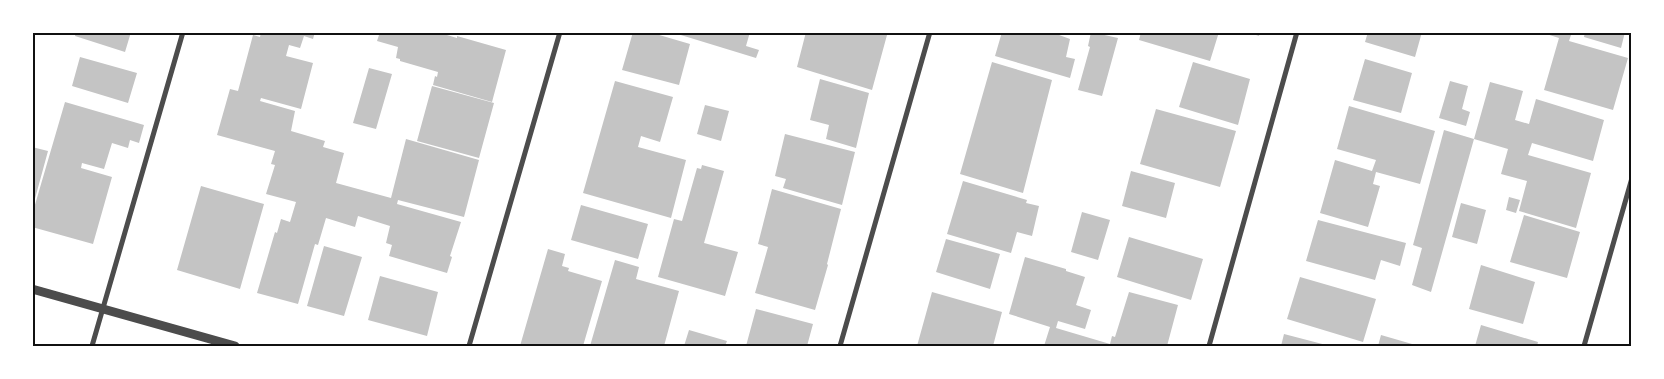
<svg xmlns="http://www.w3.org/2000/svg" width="1664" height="379" font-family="'DM Sans',sans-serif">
  <rect width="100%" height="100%" fill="#fff"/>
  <path fill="#c4c4c4" d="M 76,32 L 131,32 L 125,52 L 75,36 Z
    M 261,32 L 315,32 L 313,39 L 304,36 L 300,48 L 289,45 L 286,56 L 313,63 L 301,109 L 261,98 L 260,101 L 295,111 L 291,131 L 325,141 L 323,147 L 344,153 L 336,183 L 391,198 L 406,139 L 479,160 L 464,217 L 398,200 L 397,204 L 461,222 L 450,256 L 452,257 L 447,273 L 389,256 L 392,245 L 386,243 L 390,226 L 358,216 L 355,227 L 326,218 L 318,245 L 315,244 L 298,304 L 257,293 L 275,232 L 277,233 L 281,219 L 290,222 L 296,202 L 266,194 L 275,165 L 271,164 L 275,151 L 217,135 L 230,89 L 238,91 L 253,35 L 260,37 Z
    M 380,32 L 437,32 L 457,38 L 457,36 L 506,50 L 492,102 L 433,85 L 435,76 L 437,77 L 438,72 L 400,61 L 400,59 L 396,58 L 398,47 L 377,41 Z
    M 633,32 L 649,32 L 690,44 L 679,85 L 622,70 Z
    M 671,32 L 750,32 L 746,46 L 759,50 L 756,58 Z
    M 806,32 L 878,32 L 887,35 L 872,90 L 797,67 Z
    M 1002,32 L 1051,32 L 1070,39 L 1066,57 L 1075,59 L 1070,78 L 995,56 Z
    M 1091,32 L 1118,38 L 1102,96 L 1078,90 L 1090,47 L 1088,46 Z
    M 1141,32 L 1219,32 L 1210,61 L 1139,40 Z
    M 1247,32 L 1260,32 L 1259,36 Z
    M 1368,32 L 1422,32 L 1415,57 L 1365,42 Z
    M 1540,32 L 1572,32 L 1569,41 L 1628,58 L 1613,110 L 1544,90 L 1559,38 Z
    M 1585,32 L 1625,32 L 1621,48 L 1584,37 Z
    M 80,57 L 137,73 L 128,103 L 72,86 Z
    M 1365,59 L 1412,73 L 1401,113 L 1353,100 Z
    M 992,62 L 1052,80 L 1023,193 L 960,174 Z
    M 1193,62 L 1250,79 L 1238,125 L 1179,107 Z
    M 369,68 L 392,74 L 376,129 L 353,123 Z
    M 820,79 L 869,93 L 856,148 L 826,139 L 829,125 L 810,120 Z
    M 615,81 L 673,97 L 660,142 L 641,136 L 638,147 L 686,160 L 671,218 L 583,193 Z
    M 1450,81 L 1468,86 L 1462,109 L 1470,112 L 1466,126 L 1439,118 Z
    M 1490,82 L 1523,91 L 1515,120 L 1529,124 L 1536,99 L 1604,120 L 1593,161 L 1532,143 L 1528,155 L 1591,173 L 1576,228 L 1519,211 L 1527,181 L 1501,174 L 1508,149 L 1474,139 Z
    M 432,86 L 494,103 L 479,158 L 417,141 Z
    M 65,102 L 144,125 L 139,143 L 130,140 L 128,148 L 112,143 L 104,169 L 82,163 L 81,168 L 112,177 L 93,244 L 32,227 L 32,215 Z
    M 705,105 L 729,111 L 721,141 L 697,134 Z
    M 1349,106 L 1435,131 L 1420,184 L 1376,172 L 1373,184 L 1380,186 L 1368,227 L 1320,213 L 1335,160 L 1372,171 L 1376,160 L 1337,149 Z
    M 1156,109 L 1236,131 L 1220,187 L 1140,164 Z
    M 1444,130 L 1474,139 L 1431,292 L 1412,285 L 1422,248 L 1413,245 Z
    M 785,134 L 855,152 L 842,205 L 783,188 L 786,179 L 775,176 Z
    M 32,147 L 48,151 L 33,206 L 32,206 Z
    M 702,165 L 724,171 L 704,243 L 738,252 L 725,296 L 658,277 L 674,219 L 682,221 L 697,168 L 701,169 Z
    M 1131,171 L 1175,183 L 1166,218 L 1122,206 Z
    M 963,181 L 1027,200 L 1026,203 L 1039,206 L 1032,236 L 1017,232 L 1011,253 L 947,234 Z
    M 201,186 L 264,204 L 240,289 L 177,270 Z
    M 772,189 L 841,209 L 827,264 L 828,265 L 815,310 L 755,293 L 768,247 L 758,244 Z
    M 1509,197 L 1520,200 L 1516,213 L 1506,210 Z
    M 1461,203 L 1486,210 L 1477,244 L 1452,237 Z
    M 581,205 L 648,224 L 638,259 L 571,240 Z
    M 1082,212 L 1110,220 L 1098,260 L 1071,252 Z
    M 1524,215 L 1580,232 L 1567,278 L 1510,262 Z
    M 1318,220 L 1406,243 L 1400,266 L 1381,260 L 1375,280 L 1306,261 Z
    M 1129,237 L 1203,259 L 1191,300 L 1117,277 Z
    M 946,239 L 1000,254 L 990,289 L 936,272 Z
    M 324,246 L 362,257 L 344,316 L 307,306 Z
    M 548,249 L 565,254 L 562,266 L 569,268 L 568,271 L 602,281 L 583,346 L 520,346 Z
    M 1025,257 L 1066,269 L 1066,271 L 1085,277 L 1076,305 L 1091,310 L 1085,329 L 1058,321 L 1056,328 L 1110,344 L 1112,336 L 1115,337 L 1129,292 L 1178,305 L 1167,346 L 1044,346 L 1050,327 L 1009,314 Z
    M 615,260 L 639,267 L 636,279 L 679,291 L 664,346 L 590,346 Z
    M 1481,265 L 1535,282 L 1523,324 L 1469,309 Z
    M 380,276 L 438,292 L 427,336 L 368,320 Z
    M 1300,277 L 1376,299 L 1363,342 L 1287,319 Z
    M 932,292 L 1002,312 L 993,346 L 917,346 Z
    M 756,309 L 813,324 L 807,346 L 746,346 Z
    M 1481,325 L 1538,342 L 1537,346 L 1475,346 Z
    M 689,330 L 727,341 L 725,346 L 684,346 Z
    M 1284,334 L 1330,346 L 1281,346 Z
    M 1381,335 L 1419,346 L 1378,346 Z"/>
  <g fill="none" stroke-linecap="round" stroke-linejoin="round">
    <path stroke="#4c4c4c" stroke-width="5" d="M 92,346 L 183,32
      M 469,346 L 560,32
      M 840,346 L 930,32
      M 1209,346 L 1297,32
      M 1584,346 L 1632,178"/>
    <path stroke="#4c4c4c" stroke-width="9" d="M 32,289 L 235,346"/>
  </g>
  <rect width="1664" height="379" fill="none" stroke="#ffffff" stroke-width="68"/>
  <rect x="34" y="34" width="1596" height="311" fill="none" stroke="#111" stroke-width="2"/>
</svg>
